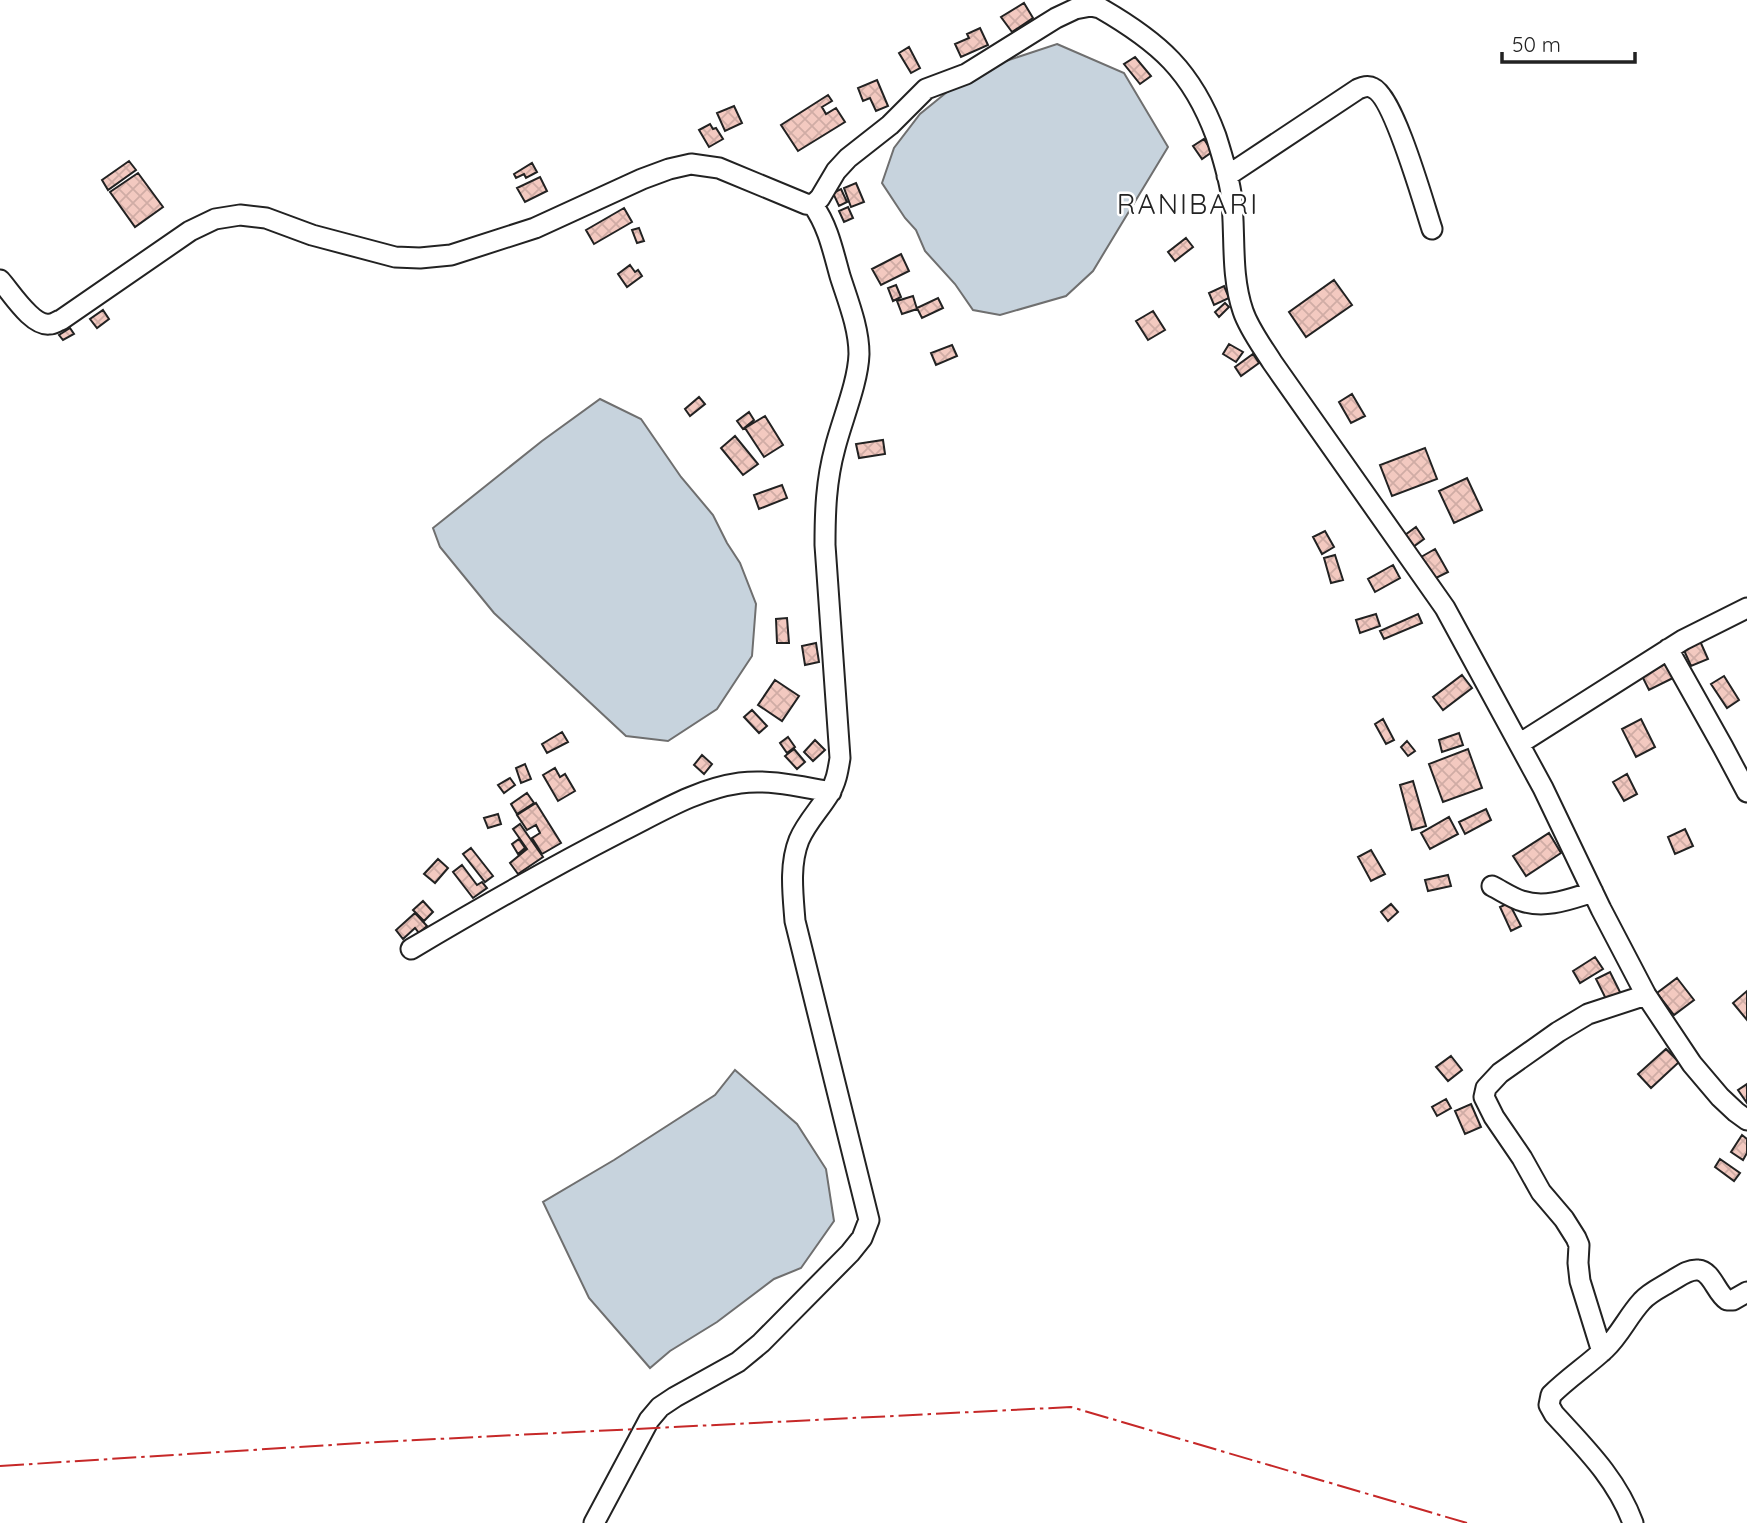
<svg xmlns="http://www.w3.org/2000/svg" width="1747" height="1523" font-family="Quicksand,sans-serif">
  <defs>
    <pattern id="building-cross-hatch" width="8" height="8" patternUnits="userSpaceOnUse" patternTransform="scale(1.75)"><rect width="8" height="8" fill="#f3c9c0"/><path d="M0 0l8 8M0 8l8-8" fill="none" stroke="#d0aca5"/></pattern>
  </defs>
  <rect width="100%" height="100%" fill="#fff"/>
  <path fill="#c7d3dd" stroke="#6f6f6f" stroke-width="2" d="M 1057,44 L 1124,73 L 1168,147 L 1093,271 L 1066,296 L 1000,315 L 973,310 L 955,284 L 925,251 L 916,230 L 905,218 L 882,183 L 894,148 L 920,114 L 947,92 L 1000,63 Z
    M 600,399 L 641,419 L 681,477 L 713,515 L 727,543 L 740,563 L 756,604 L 752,656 L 717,709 L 668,741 L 626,736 L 494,613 L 440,547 L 433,528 L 542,441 Z
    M 735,1070 L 797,1124 L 826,1169 L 834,1221 L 801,1268 L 774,1279 L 717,1322 L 670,1351 L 650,1368 L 589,1298 L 543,1202 L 614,1160 L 715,1095 Z"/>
  <path fill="url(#building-cross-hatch)" stroke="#222" stroke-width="2" d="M 1024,3 L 1033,18 L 1012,32 L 1001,17 Z
    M 980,28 L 988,45 L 961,57 L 955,44 L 969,38 L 967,34 Z
    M 909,47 L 920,68 L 911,73 L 899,53 Z
    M 1135,57 L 1151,76 L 1140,84 L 1124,64 Z
    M 877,80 L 888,106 L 876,111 L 870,98 L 863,101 L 858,88 Z
    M 828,95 L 832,101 L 822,107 L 826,114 L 836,108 L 845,122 L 798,151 L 781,125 Z
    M 734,106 L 742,123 L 725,131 L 717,113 Z
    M 710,124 L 713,129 L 716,128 L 723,139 L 709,147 L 699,130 Z
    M 1204,139 L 1212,152 L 1202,159 L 1193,146 Z
    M 129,161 L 136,170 L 108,190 L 102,180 Z
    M 532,163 L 537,172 L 526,178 L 524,174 L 516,178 L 514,174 Z
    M 138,173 L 163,207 L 135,227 L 110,192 Z
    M 540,177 L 547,191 L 525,202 L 517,188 Z
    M 856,183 L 864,202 L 851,207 L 844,188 Z
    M 841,189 L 847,202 L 839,206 L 833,193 Z
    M 848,207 L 853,218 L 844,222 L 839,211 Z
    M 624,208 L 632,222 L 594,244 L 586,230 Z
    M 639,228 L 644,241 L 637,243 L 632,230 Z
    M 1186,238 L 1193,247 L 1175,261 L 1168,252 Z
    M 901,254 L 909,271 L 881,285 L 872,269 Z
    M 630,265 L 635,272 L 638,270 L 642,276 L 627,287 L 618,274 Z
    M 1334,280 L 1352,305 L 1306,337 L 1289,312 Z
    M 896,285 L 901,297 L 893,301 L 888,288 Z
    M 1224,286 L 1229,298 L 1214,305 L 1209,293 Z
    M 913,296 L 917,309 L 902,314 L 897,301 Z
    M 938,298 L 943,308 L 922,318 L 917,308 Z
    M 1225,303 L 1229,307 L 1219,317 L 1215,312 Z
    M 103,310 L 109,319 L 97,328 L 90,319 Z
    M 1153,311 L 1165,330 L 1148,340 L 1136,321 Z
    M 70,328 L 74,334 L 63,340 L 59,335 Z
    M 1229,344 L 1243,352 L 1236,362 L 1223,354 Z
    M 952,345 L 957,356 L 936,365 L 931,353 Z
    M 1253,354 L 1259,363 L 1241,376 L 1235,367 Z
    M 1352,394 L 1365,416 L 1351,423 L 1339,402 Z
    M 699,397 L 705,404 L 690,416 L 685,409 Z
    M 749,412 L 754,420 L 743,429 L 737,421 Z
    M 765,416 L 783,445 L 764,457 L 745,428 Z
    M 735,436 L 758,464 L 743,475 L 721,448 Z
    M 883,440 L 885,454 L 859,458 L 856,444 Z
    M 1425,448 L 1437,479 L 1392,496 L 1380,465 Z
    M 1467,478 L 1482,510 L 1454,523 L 1439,491 Z
    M 782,485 L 787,498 L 759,509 L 754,495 Z
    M 1416,527 L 1424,539 L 1413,547 L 1405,535 Z
    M 1325,531 L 1334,547 L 1322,554 L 1313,537 Z
    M 1435,549 L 1448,572 L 1434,579 L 1421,557 Z
    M 1335,555 L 1343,580 L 1331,583 L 1324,558 Z
    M 1393,565 L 1400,578 L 1375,592 L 1368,579 Z
    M 1376,614 L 1380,626 L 1360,633 L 1356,620 Z
    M 1418,614 L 1422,623 L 1384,639 L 1380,631 Z
    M 787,618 L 789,643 L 777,643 L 776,619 Z
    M 1700,641 L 1708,659 L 1691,666 L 1683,648 Z
    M 816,643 L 819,662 L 805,665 L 802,646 Z
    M 1665,664 L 1673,678 L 1649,690 L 1642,676 Z
    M 1462,675 L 1472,688 L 1443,710 L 1433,697 Z
    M 1724,676 L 1739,700 L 1727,708 L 1711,684 Z
    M 775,680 L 799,696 L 782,721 L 758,705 Z
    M 752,710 L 767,726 L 759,733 L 744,717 Z
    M 1383,719 L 1394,740 L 1386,744 L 1375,724 Z
    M 1641,719 L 1655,747 L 1636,757 L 1622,729 Z
    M 562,732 L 568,742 L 547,753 L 542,744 Z
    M 1459,733 L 1463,745 L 1442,752 L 1439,740 Z
    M 788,737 L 795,747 L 787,753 L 780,743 Z
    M 815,740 L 825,750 L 813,761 L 804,752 Z
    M 1407,741 L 1415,751 L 1408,756 L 1401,747 Z
    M 794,749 L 805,762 L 797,769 L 785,756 Z
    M 1468,749 L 1482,788 L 1443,802 L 1429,764 Z
    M 702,755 L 712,764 L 704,774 L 694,765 Z
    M 525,764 L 531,779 L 521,783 L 516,768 Z
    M 555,768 L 560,777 L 565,774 L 575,791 L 558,801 L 543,775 Z
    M 1627,774 L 1637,794 L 1624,801 L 1613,782 Z
    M 510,778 L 515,785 L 504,793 L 498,785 Z
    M 1413,781 L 1426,826 L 1412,830 L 1400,785 Z
    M 527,793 L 534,803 L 517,814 L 511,804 Z
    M 536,803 L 561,843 L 542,854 L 532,838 L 540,833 L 536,825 L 527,830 L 517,815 Z
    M 1486,809 L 1491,820 L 1465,834 L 1459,822 Z
    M 498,814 L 501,824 L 488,828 L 484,818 Z
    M 1449,817 L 1458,834 L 1430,849 L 1421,833 Z
    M 520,824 L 543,857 L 518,874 L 510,863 L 527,849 L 513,829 Z
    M 1685,829 L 1693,846 L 1675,854 L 1668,837 Z
    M 1549,833 L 1561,853 L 1526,876 L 1513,856 Z
    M 519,839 L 525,848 L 518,854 L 512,844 Z
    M 471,848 L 493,876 L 485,882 L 463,854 Z
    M 1371,850 L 1385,874 L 1371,881 L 1358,857 Z
    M 438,859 L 448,868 L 435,883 L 424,874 Z
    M 462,865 L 477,885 L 482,882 L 487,888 L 473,898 L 453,872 Z
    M 1448,875 L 1451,886 L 1428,891 L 1425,880 Z
    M 423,901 L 433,912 L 424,921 L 413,910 Z
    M 1509,903 L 1521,926 L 1511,931 L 1500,907 Z
    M 1391,904 L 1398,912 L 1388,921 L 1381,912 Z
    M 415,913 L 427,926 L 419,933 L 415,928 L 403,939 L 396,930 Z
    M 1595,957 L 1603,969 L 1580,983 L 1573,971 Z
    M 1610,972 L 1622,996 L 1608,1003 L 1596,979 Z
    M 1677,978 L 1694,1000 L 1674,1015 L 1657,993 Z
    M 1747,991 L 1747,1020 L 1733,1003 Z
    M 1666,1049 L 1679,1062 L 1651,1088 L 1638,1074 Z
    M 1451,1056 L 1462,1070 L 1448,1081 L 1436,1067 Z
    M 1747,1084 L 1747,1103 L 1738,1090 Z
    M 1446,1099 L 1451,1108 L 1437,1116 L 1432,1107 Z
    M 1471,1104 L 1481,1127 L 1465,1134 L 1455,1111 Z
    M 1742,1135 L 1747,1139 L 1747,1153 L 1743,1160 L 1731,1152 Z
    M 1720,1159 L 1740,1173 L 1734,1181 L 1715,1167 Z"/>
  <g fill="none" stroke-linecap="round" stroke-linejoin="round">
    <defs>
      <path id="minor" d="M 1227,176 L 1358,89 C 1363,87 1368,85 1373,88 C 1394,97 1424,205 1432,229
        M 0,280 C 11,292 32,327 50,324 C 54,324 57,321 61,320 L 190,231 L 215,219 L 240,215 L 266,218 L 312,235 L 395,257 L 420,258 L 451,255 L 535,228 L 642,179 L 669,169 L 691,164 L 719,168 L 806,204 L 813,205 L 820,198 L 836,171 L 848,158 L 890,125 L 926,89 L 966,74 L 1056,18 L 1075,9 L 1091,6 L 1100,8 C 1159,42 1192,71 1216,136 C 1222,155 1228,174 1231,193 C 1236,232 1230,273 1243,311 C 1249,329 1262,346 1272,362 L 1445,608 L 1543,788 L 1601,909 L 1646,995 L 1692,1064 L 1720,1097 L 1736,1112 L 1747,1120
        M 1668,649 L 1723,747 L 1747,792
        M 1519,744 L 1683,640 L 1747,608
        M 1492,886 C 1502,891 1512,898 1522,901 C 1546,909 1570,899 1593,892
        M 411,949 C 480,908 550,868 622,831 C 660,812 697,789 740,783 C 770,779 801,787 831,792
        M 1602,1352 L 1580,1281 L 1578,1263 L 1579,1245 L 1576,1238 L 1564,1219 L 1541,1192 L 1522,1158 L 1494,1117 L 1484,1097 L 1486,1088 L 1500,1073 L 1558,1032 L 1588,1014 L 1646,995
        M 594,1523 L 649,1420 L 660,1407 L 675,1397 L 738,1362 L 761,1343 L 850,1253 L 862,1238 L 869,1220 L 795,921 C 793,895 789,865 799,840 C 806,823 820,809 829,794 C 836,783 838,771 840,758 L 825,545 C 825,512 826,481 835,448 C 842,420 858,383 859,354 C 859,328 848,301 840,276 C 833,251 828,226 813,205
        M 1633,1523 C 1617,1479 1585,1448 1554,1414 L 1549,1405 L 1551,1395 C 1568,1378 1588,1365 1605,1349 C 1620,1335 1628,1316 1642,1301 C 1650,1292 1662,1287 1673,1280 C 1680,1276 1689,1269 1698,1270 C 1712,1271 1716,1293 1727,1300 L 1733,1300 L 1747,1292"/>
    </defs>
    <use href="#minor" stroke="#222" stroke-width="23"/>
    <use href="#minor" stroke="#fff" stroke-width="19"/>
    <path stroke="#c62828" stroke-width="2" stroke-dasharray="24 5 3.5 5" stroke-linecap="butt" d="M 0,1466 L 378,1442 L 1071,1407 L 1467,1523"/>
  </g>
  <g text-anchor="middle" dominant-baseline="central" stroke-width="5" stroke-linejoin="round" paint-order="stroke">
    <g font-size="28" letter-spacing="2" fill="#222" stroke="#fff">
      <text x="1188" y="203">RANIBARI</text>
    </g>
  </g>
  <path d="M1502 52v10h133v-10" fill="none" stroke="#222222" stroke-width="3.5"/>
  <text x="1512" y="52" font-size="21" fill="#222222" stroke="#ffffff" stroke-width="5" paint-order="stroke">50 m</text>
</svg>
